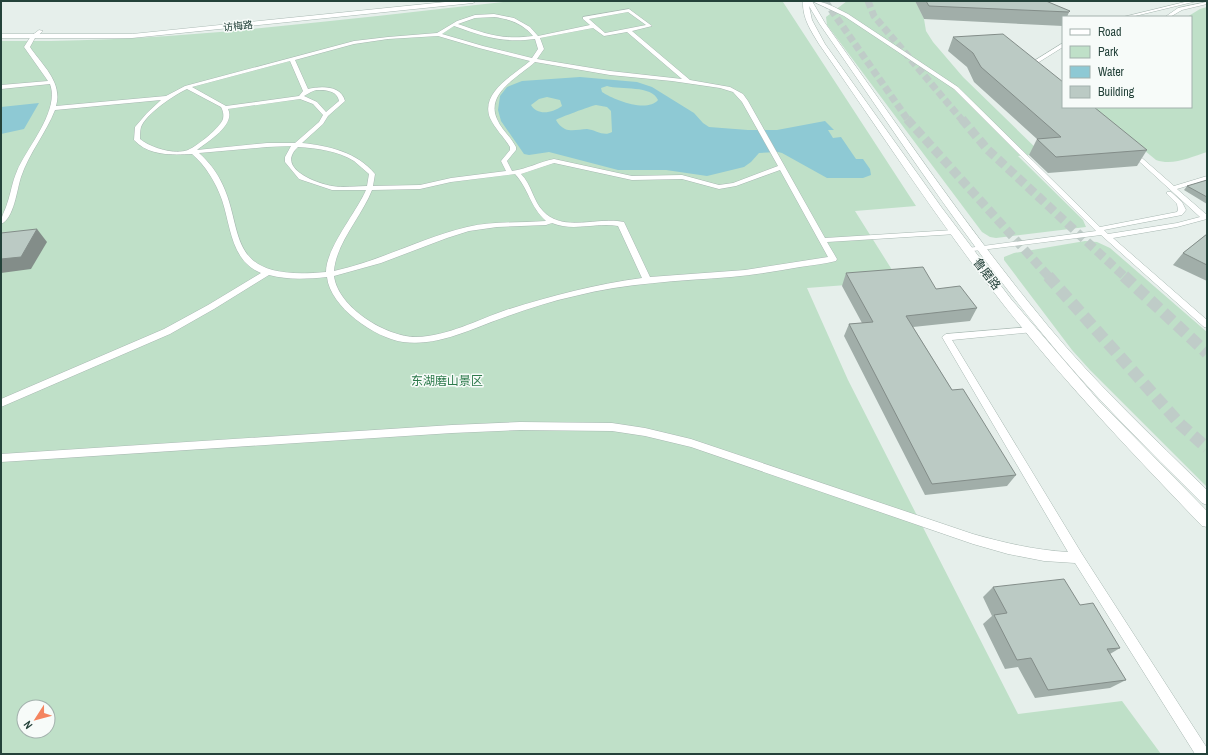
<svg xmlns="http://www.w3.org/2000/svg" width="1208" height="755" font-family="'Archivo Narrow','Noto Sans SC',sans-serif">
  <rect width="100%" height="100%" fill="#e6efeb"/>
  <path fill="#bfe0c8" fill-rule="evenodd" d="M 513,1 L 783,2 L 916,206 L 855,211 L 899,281 L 807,288 L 848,380 L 1018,714 L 1122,701 L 1161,754 L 1,754 L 1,41 C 172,43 343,19 513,1 ZM 24,707 L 48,707 L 48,731 L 24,731 Z
    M 847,1 L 915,1 L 924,19 L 926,31 L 933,42 L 963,77 L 1042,154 L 1018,156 L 1083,220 L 1086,227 L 996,238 L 990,237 L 982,232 L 827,25 L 826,17 Z
    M 1207,7 L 1207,152 C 1191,157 1173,166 1156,160 L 1092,107 L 1191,107 L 1191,17 L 1187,17 L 1200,9 Z
    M 1085,241 L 1097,242 L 1110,248 L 1207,332 L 1207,487 L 1090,370 L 1072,350 L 1004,260 L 1004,257 L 1014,253 Z"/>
  <path fill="#8ec9d4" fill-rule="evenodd" d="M 580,77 L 637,82 L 652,87 L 694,113 L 703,123 L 709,127 L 748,130 L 777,130 L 825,121 L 834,130 L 828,130 L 833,138 L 841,137 L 856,159 L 863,159 L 870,169 L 871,175 L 863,178 L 827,178 L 782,153 L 778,152 L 759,153 L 751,162 L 744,167 L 707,176 L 666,170 L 618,170 L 549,152 L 529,155 L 524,154 L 501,121 L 498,110 L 500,96 L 507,87 L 522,81 ZM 607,86 C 621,90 652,85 658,100 C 647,113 614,100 602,92 L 601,88 ZM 547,97 L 560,100 L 562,106 C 553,113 537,116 531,105 L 539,99 ZM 596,105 L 607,107 L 611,111 L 612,132 C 604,137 596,130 587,129 C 580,129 572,132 565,129 C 561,127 558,124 556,120 C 558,118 591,106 596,105 Z
    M 39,103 L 24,129 L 1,134 L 1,107 Z"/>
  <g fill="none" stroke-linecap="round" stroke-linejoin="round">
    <path stroke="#bfccc8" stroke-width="7" stroke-dasharray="7 3.5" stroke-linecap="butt" d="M 825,1 L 908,120
      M 868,1 L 874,16 L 962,120"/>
    <path stroke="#bfccc8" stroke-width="9" stroke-dasharray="9 4.5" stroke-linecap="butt" d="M 907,119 L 1049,277
      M 962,119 L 987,149 L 1125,277"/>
    <path stroke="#bfccc8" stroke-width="12" stroke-dasharray="12 6" stroke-linecap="butt" d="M 1048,276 L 1180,424 L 1207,448
      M 1124,276 L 1207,353"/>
    <defs>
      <path id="service" d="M 812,1 C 825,1 836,8 848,14 L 958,87 L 1100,227 L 1177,212 L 1178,210 L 1177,204 L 1167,194 L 1167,192 L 1171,192 L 1182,202 L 1186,210 L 1182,215 L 1104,230 L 1108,234 L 1177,223 L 1200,217 L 1130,153 L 1130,151 L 1134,151 L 1174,186 L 1207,176 L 1207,180 L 1177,189 L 1207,215 L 1207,219 L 1177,227 L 1113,238 L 1207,320 L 1207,328 L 1204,327 L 1101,235 L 965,252 L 964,250 L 968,248 L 1096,231 L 954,89 L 844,16 Z
        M 1189,1 L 1197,1 L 1131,17 L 1123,17 Z
        M 1207,2 L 1207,4 L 1182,10 L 1170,17 L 1165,17 L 1178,8 Z
        M 629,9 L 652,26 L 632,31 L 690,80 L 730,87 L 743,94 L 748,101 L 825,238 L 953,230 L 956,230 L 956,234 L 827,242 L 837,259 L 836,261 C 824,264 812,265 800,267 C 777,271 754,275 731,277 C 678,281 626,283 575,296 C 552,301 530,308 508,316 C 475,327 439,347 403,342 C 375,338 330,307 327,277 C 307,279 288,280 269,275 L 214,309 L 170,334 L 1,407 L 1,399 L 164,329 L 208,305 L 261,273 C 231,261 231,227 222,200 C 216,183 206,166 192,154 C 172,155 149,156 134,140 L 135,127 L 147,113 L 161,100 L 55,110 C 46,133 29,153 21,177 C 17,189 14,219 1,224 C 1,216 5,211 7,204 C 11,193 12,182 17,171 C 27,147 60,111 50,84 L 1,89 L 1,85 L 48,81 L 24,47 L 31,36 L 39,30 L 43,31 L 35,38 L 30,47 C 42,65 63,82 56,106 L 166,96 L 185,86 L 354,41 L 388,37 L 437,33 L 457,21 L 475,15 L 494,14 L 514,18 L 530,27 L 538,36 L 590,25 L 583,19 L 583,17 ZM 628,12 L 646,25 L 605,33 L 589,19 ZM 494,17 C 510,19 523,24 533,36 C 502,40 486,34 458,24 L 475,18 ZM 454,26 C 485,37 502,43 535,39 L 538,49 L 532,58 L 483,46 L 442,34 ZM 593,28 L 604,36 L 627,32 L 682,79 L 610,71 L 537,59 L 544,49 L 540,38 ZM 438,36 L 479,48 L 530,61 C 514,75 480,92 490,118 C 495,129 504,137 510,147 L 510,150 L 501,161 L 506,171 L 451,178 L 420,185 L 373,186 L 375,174 C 357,152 329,146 302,143 L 323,124 L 328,116 L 345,101 C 341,85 321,86 308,89 L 295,60 L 354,44 L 388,39 ZM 290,61 L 303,91 L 299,96 L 226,106 L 192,87 ZM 535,62 L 610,75 L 672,81 L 720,88 L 733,92 L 742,102 L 778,166 L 733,183 L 719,185 L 682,175 L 632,176 L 554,159 C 539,162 527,169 512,171 L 507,161 L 516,150 L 516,147 C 511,137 501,129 497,119 C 485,93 520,76 535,62 ZM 187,89 L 221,107 C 223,111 224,114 223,119 C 220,128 197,146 188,150 C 175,155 151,148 140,139 C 140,136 140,130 141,127 C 147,113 174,95 187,89 ZM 316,90 C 325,90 337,90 339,101 L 326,112 L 317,102 L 304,96 L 311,92 ZM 300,99 L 313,104 L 323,115 L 319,122 L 295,143 L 267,143 L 197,150 C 207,142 236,125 228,109 ZM 291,146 L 285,157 L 285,162 L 299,179 L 332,190 L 366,190 C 356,213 326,248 326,272 C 201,284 261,208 199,153 L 267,147 ZM 298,147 C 317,148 338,151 354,161 C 359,165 364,170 369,174 L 367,186 C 356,186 343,188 332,186 C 316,183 275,168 298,147 ZM 554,163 L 632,180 L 682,179 L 719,189 L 736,186 L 780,170 L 828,257 L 745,270 L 650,277 L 624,222 C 598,216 563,233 543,211 C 533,201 532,185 521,174 ZM 515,174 C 529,189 530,207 546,221 C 519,223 493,221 467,227 C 421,238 380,261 334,271 C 336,243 362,216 372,190 L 420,189 L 451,182 ZM 552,223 C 573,232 597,222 618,226 L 642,278 C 596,284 551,296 506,310 C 477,320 448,336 416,337 C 387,337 338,308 334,276 L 381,263 L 447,238 L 469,231 L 497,227 L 546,225 Z
        M 1063,43 L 1063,47 L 1031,67 L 1026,66 Z
        M 1030,327 L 1034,330 L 1033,332 L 952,340 L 1082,554 L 1207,748 L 1207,754 L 1195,754 L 1075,563 L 1044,561 L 1008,554 L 973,544 L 691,447 L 645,436 L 612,431 L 520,430 L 452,433 L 1,462 L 1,454 L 452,425 L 520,422 L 612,423 L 645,428 L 691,439 L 973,534 C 1005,543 1035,550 1068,552 L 942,337 L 946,334 Z"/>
      <path id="minor" d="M 455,1 L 476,1 L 473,3 L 132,38 L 1,38 L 1,34 L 132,34 Z
        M 803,1 L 812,1 L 825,23 C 898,125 968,230 1048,326 C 1097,385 1153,437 1207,490 L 1207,505 L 1202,503 C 1147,448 1090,393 1041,332 C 961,234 891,127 819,23 L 809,6 L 812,20 L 825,44 L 942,208 L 1011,299 L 1099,401 L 1207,511 L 1207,527 L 1202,526 C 1133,454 1065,383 1003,304 C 938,221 880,131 819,44 C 811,31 802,18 803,1 Z"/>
    </defs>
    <use href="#service" stroke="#a8b8b2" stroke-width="1"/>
    <use href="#minor" stroke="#a8b8b2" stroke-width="1"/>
    <use href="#service" fill="#fff" fill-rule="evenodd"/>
    <use href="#minor" fill="#fff" fill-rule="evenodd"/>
  </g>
  <path fill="#a1aea9" d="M 915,1 L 1046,1 L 1069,12 L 1067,17 L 1063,17 L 1063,26 L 924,19 Z
    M 953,37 L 1147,150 L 1137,166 L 1048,173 L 1029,155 L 1037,139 L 974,82 L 967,67 L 948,51 Z
    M 1207,180 L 1207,204 L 1184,190 L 1187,186 Z
    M 1207,234 L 1207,281 L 1173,265 L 1183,253 Z
    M 846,273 L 936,289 L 977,308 L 970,321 L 913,327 L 952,390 L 1016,475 L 1007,486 L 925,495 L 844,336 L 849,324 L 862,323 L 842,286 Z
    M 993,587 L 1080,605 L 1120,648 L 1110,654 L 1126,680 L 1110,688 L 1035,698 L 1018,667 L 1005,669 L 983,624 L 992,616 L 983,597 Z"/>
  <path fill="#838d89" d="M 37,229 L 47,242 L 31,269 L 1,273 L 1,259 Z"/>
  <path fill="#bbcac4" stroke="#838d89" d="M 926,1 L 1046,1 L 1070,11 L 1069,12 L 929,6 Z
    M 1003,34 L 1063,82 L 1063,107 L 1094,107 L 1147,150 L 1056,157 L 1037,139 L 1061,137 L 981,67 L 973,53 L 953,37 Z
    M 1207,180 L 1207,197 L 1187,186 Z
    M 37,229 L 21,257 L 1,259 L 1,233 Z
    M 1207,234 L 1207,265 L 1183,253 Z
    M 923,267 L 936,289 L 960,286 L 977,308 L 906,316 L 952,390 L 963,389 L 1016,475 L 932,484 L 849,324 L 873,322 L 846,273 Z
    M 1064,579 L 1080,605 L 1093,603 L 1120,648 L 1107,649 L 1126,680 L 1048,690 L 1031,658 L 1017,660 L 994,615 L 1007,613 L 993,587 Z"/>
  <g text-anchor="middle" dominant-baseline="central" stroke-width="3" stroke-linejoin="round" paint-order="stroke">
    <g font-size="10" fill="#24423a" stroke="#f7fbf9">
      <text transform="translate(238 26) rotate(-6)">访梅路</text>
    </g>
    <g font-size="12" fill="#24423a" stroke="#f7fbf9">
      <text transform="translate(987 274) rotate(52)">鲁磨路</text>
    </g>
    <g font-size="12" fill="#2d7a4b" stroke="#f7fbf9">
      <text x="447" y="381">东湖磨山景区</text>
    </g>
  </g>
  <rect width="1208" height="755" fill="none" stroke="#24423a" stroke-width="4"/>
  <rect x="1062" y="16" width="130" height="92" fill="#f7fbf9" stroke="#a3b1ad"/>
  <rect x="1070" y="29" width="20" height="6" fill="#ffffff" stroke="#a3b1ad"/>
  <text x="1098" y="36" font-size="12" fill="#24423a">Road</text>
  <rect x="1070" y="46" width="20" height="12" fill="#bfe0c8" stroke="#a3b1ad"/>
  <text x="1098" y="56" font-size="12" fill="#24423a">Park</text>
  <rect x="1070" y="66" width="20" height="12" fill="#8ec9d4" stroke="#a3b1ad"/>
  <text x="1098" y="76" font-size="12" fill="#24423a">Water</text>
  <rect x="1070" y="86" width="20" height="12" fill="#bbcac4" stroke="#a3b1ad"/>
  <text x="1098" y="96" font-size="12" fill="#24423a">Building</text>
  <g transform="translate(36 719) rotate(234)"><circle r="19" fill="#f7fbf9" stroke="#a3b1ad"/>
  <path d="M0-3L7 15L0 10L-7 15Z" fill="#f4845f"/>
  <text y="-6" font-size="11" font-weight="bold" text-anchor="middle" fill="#24423a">N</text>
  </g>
</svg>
